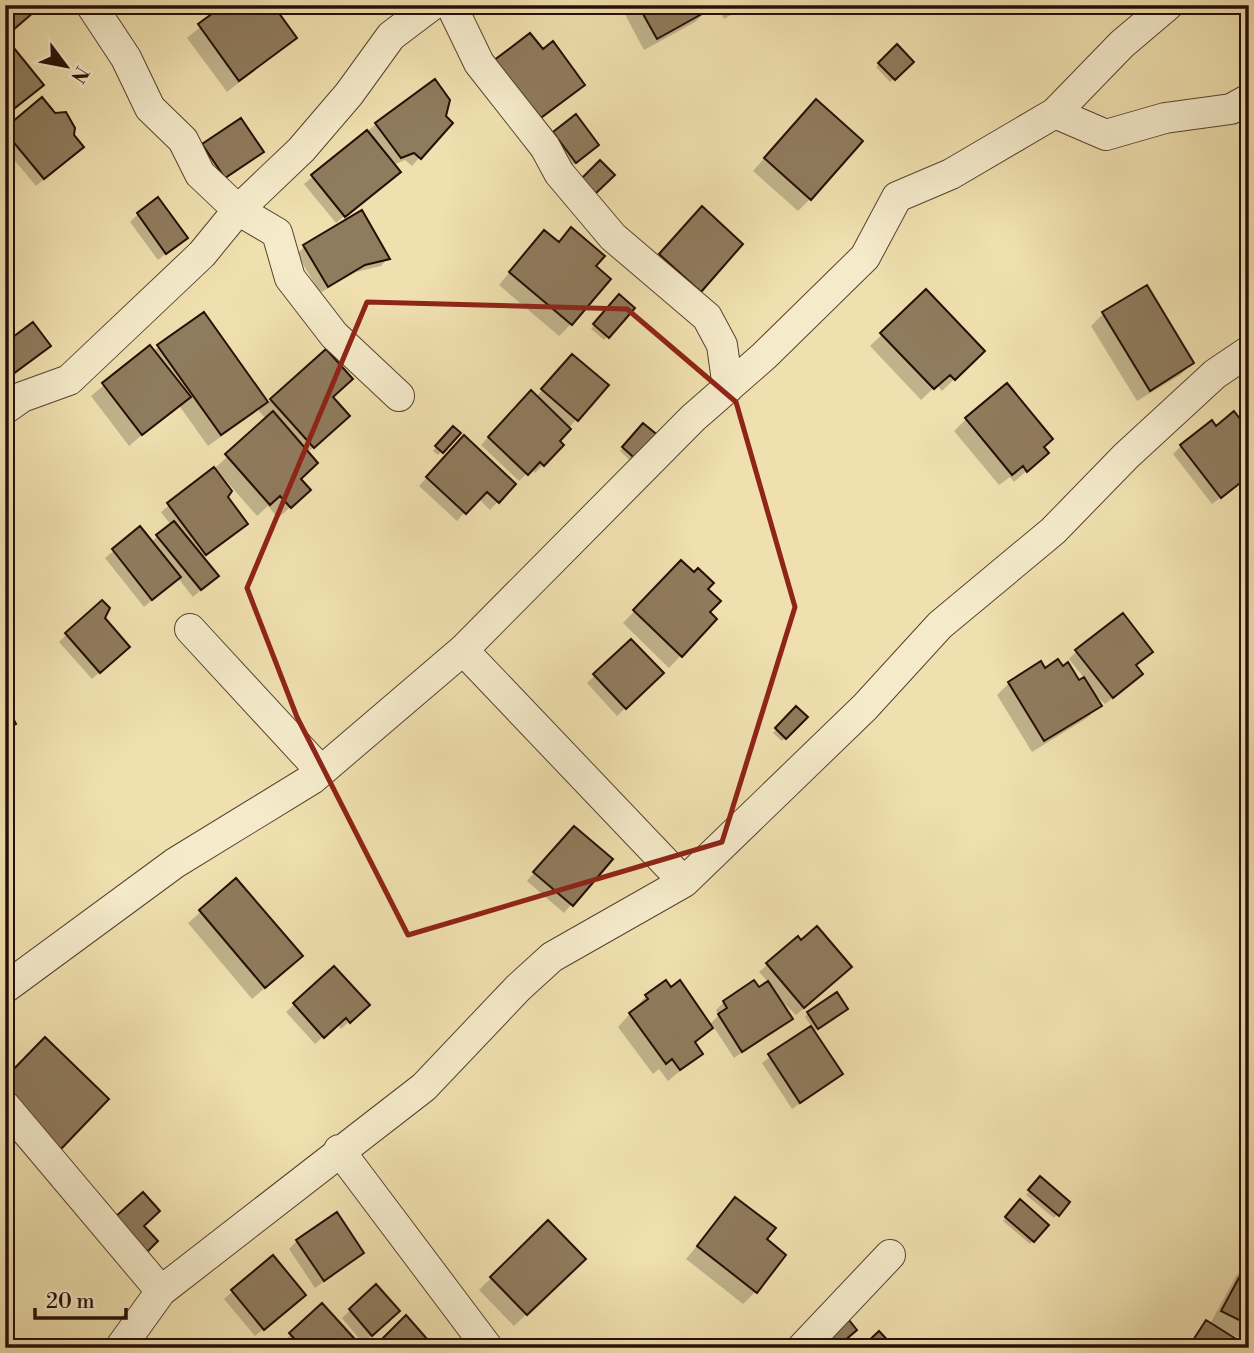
<svg xmlns="http://www.w3.org/2000/svg" width="1254" height="1353" font-family="'Libre Bodoni',serif">
  <rect width="100%" height="100%" fill="#f0e0af"/>
  <filter id="stains"><feTurbulence type="fractalNoise" baseFrequency=".00286" numOctaves="4"/><feColorMatrix values="0 0 0 0 .2 0 0 0 0 .09 0 0 0 0 .02 0 0 0 .5 -.17"/></filter>
  <radialGradient id="worn" r=".72"><stop offset=".6" stop-color="#630" stop-opacity="0"/><stop offset="1" stop-color="#630" stop-opacity=".3"/></radialGradient>
  <path fill="#0003" d="M 227,5 L 295,38 L 227,92 L 187,38 Z
    M 620,5 L 704,5 L 707,10 L 695,22 L 644,50 Z
    M 716,5 L 749,5 L 724,19 Z
    M 897,47 L 911,62 L 890,82 L 876,67 Z
    M 542,51 L 583,85 L 525,131 Z
    M 804,113 L 810,199 L 798,211 L 753,171 Z
    M 575,116 L 589,152 L 568,169 L 546,141 Z
    M 444,117 L 450,123 L 412,166 L 405,160 L 393,165 L 390,179 L 336,223 L 304,184 L 376,124 Z
    M 5,131 L 74,154 L 36,186 L 5,149 Z
    M 203,146 L 261,151 L 216,185 L 195,154 Z
    M 138,214 L 185,238 L 158,260 L 130,222 Z
    M 694,216 L 700,290 L 692,298 L 652,263 Z
    M 533,244 L 594,266 L 571,324 L 559,336 L 499,285 Z
    M 304,247 L 388,258 L 381,266 L 356,272 L 320,293 L 297,254 Z
    M 926,292 L 983,351 L 942,391 L 937,385 L 921,400 L 870,346 Z
    M 619,297 L 632,308 L 604,340 L 591,329 Z
    M 204,314 L 267,404 L 326,351 L 335,428 L 307,453 L 296,502 L 278,518 L 268,506 L 257,516 L 222,476 L 220,478 L 237,531 L 202,558 L 209,583 L 193,597 L 178,578 L 144,607 L 105,558 L 140,529 L 151,542 L 171,525 L 161,512 L 215,468 L 267,420 L 258,410 L 208,446 L 178,404 L 129,446 L 91,396 L 150,347 L 153,351 Z
    M 1103,314 L 1192,363 L 1180,375 L 1137,401 L 1091,326 Z
    M 565,364 L 607,385 L 557,441 L 562,445 L 535,473 L 532,469 L 519,481 L 481,445 L 531,393 L 536,397 Z
    M 1249,409 L 1249,425 L 1242,416 Z
    M 966,419 L 1042,447 L 1047,453 L 1014,482 L 1010,477 L 999,485 L 954,431 Z
    M 644,425 L 635,465 L 620,451 Z
    M 453,428 L 458,433 L 438,455 L 433,451 Z
    M 456,445 L 514,484 L 490,510 L 478,498 L 457,521 L 419,486 Z
    M 1181,446 L 1249,476 L 1212,504 L 1173,454 Z
    M 681,562 L 706,589 L 707,612 L 715,619 L 669,668 L 623,623 Z
    M 103,619 L 120,654 L 92,679 L 59,642 L 67,634 Z
    M 631,641 L 661,673 L 617,716 L 587,683 Z
    M 1077,651 L 1135,666 L 1133,682 L 1105,704 L 1089,689 L 1099,706 L 1087,718 L 1032,752 L 997,695 L 1009,683 L 1044,670 L 1078,682 L 1084,678 L 1069,659 Z
    M 796,708 L 805,717 L 782,741 L 773,733 Z
    M 566,836 L 610,859 L 564,913 L 527,881 Z
    M 236,881 L 289,968 L 252,999 L 188,923 Z
    M 797,939 L 842,975 L 796,1015 L 774,993 L 790,1018 L 734,1058 L 713,1026 L 694,1044 L 701,1053 L 668,1081 L 659,1069 L 653,1074 L 618,1027 L 646,996 L 709,1025 L 719,1015 L 716,1010 L 724,1002 L 769,983 L 759,972 Z
    M 334,968 L 367,1005 L 341,1029 L 337,1024 L 315,1044 L 286,1012 Z
    M 842,1012 L 813,1032 L 841,1074 L 792,1109 L 762,1063 L 812,1027 L 805,1017 L 808,1013 Z
    M 1040,1179 L 1068,1202 L 1054,1218 L 1026,1195 Z
    M 736,1199 L 765,1240 L 755,1292 L 743,1304 L 686,1259 Z
    M 1020,1202 L 1046,1225 L 1030,1244 L 1003,1221 Z
    M 548,1222 L 583,1259 L 514,1326 L 479,1290 Z
    M 297,1241 L 362,1253 L 315,1288 L 289,1249 Z
    M 272,1258 L 296,1302 L 255,1336 L 224,1299 Z
    M 1248,1264 L 1249,1343 L 1227,1332 L 1225,1334 L 1247,1348 L 1185,1348 L 1206,1322 L 1210,1324 L 1236,1276 Z
    M 376,1287 L 390,1319 L 363,1343 L 342,1318 Z
    M 322,1305 L 359,1348 L 288,1348 L 283,1342 Z
    M 855,1330 L 834,1348 L 823,1337 Z"/>
  <path fill="#8f7b5d" stroke="#260e05" stroke-width="2" d="M 5,5 L 42,5 L 5,37 Z
    M 224,5 L 273,5 L 297,38 L 239,81 L 198,24 Z
    M 638,5 L 706,5 L 709,10 L 657,39 Z
    M 530,33 L 543,49 L 553,41 L 585,85 L 538,120 L 493,61 Z
    M 9,42 L 44,85 L 5,116 L 5,44 Z
    M 897,44 L 914,62 L 895,80 L 878,63 Z
    M 435,79 L 450,100 L 446,116 L 453,123 L 421,159 L 414,153 L 401,158 L 375,123 Z
    M 42,97 L 55,113 L 66,112 L 75,128 L 74,135 L 84,147 L 44,179 L 5,132 L 5,128 Z
    M 816,99 L 863,141 L 811,200 L 764,158 Z
    M 576,114 L 599,145 L 576,163 L 553,132 Z
    M 241,118 L 264,152 L 225,178 L 202,144 Z
    M 367,130 L 401,172 L 345,217 L 311,175 Z
    M 600,160 L 615,175 L 594,195 L 580,180 Z
    M 158,197 L 188,238 L 166,254 L 137,213 Z
    M 702,206 L 743,244 L 701,292 L 659,254 Z
    M 362,210 L 390,259 L 365,265 L 328,287 L 303,245 Z
    M 571,227 L 605,256 L 596,266 L 611,279 L 572,325 L 509,272 L 544,230 L 559,242 Z
    M 1147,285 L 1194,363 L 1150,391 L 1102,312 Z
    M 926,289 L 985,351 L 955,380 L 950,375 L 934,389 L 880,333 Z
    M 619,294 L 635,308 L 609,338 L 593,324 Z
    M 204,312 L 268,402 L 221,435 L 157,345 Z
    M 33,322 L 51,346 L 9,377 L 5,371 L 5,343 Z
    M 150,345 L 191,397 L 142,435 L 102,383 Z
    M 326,349 L 353,379 L 333,397 L 350,416 L 314,448 L 270,399 Z
    M 572,354 L 609,385 L 578,421 L 541,389 Z
    M 1007,383 L 1053,439 L 1044,447 L 1049,453 L 1027,472 L 1023,466 L 1012,475 L 965,418 Z
    M 531,390 L 571,429 L 560,441 L 564,445 L 544,466 L 540,462 L 528,475 L 488,437 Z
    M 273,411 L 318,463 L 301,479 L 311,490 L 291,508 L 280,496 L 270,505 L 225,454 Z
    M 1234,411 L 1249,431 L 1249,476 L 1221,498 L 1180,445 L 1212,420 L 1216,426 Z
    M 643,423 L 661,438 L 640,463 L 622,447 Z
    M 453,426 L 461,433 L 443,453 L 435,446 Z
    M 464,435 L 516,484 L 499,503 L 487,492 L 466,514 L 426,477 Z
    M 214,467 L 232,491 L 228,497 L 248,524 L 206,555 L 167,503 Z
    M 174,521 L 219,576 L 201,590 L 156,535 Z
    M 140,526 L 181,577 L 152,600 L 112,549 Z
    M 681,560 L 694,572 L 698,568 L 714,583 L 708,589 L 721,601 L 710,612 L 717,619 L 682,657 L 633,610 Z
    M 102,600 L 110,608 L 105,618 L 130,647 L 100,673 L 65,633 Z
    M 1123,613 L 1153,652 L 1136,665 L 1143,674 L 1113,698 L 1075,650 Z
    M 631,639 L 664,673 L 626,709 L 593,674 Z
    M 1058,659 L 1063,666 L 1068,662 L 1079,680 L 1084,677 L 1102,706 L 1044,741 L 1008,682 L 1041,661 L 1045,668 Z
    M 5,702 L 16,724 L 5,729 Z
    M 796,706 L 808,717 L 786,739 L 775,728 Z
    M 574,826 L 613,859 L 573,906 L 533,872 Z
    M 236,878 L 303,956 L 265,988 L 199,910 Z
    M 817,926 L 852,967 L 804,1008 L 766,963 L 798,936 L 801,940 Z
    M 334,966 L 370,1005 L 350,1023 L 346,1018 L 324,1038 L 293,1003 Z
    M 666,980 L 671,987 L 680,980 L 713,1028 L 695,1042 L 703,1054 L 680,1070 L 672,1059 L 666,1064 L 629,1013 L 648,999 L 645,995 Z
    M 754,980 L 759,987 L 768,981 L 793,1019 L 742,1052 L 718,1014 L 727,1008 L 723,1001 Z
    M 837,992 L 848,1009 L 818,1029 L 807,1012 Z
    M 811,1026 L 843,1074 L 800,1103 L 768,1054 Z
    M 45,1037 L 109,1099 L 61,1149 L 5,1095 L 5,1078 Z
    M 1040,1176 L 1070,1202 L 1059,1216 L 1028,1190 Z
    M 143,1192 L 160,1211 L 144,1226 L 158,1241 L 146,1253 L 114,1218 Z
    M 735,1197 L 776,1228 L 767,1239 L 786,1255 L 757,1293 L 697,1246 Z
    M 1020,1199 L 1049,1225 L 1034,1242 L 1005,1217 Z
    M 337,1212 L 364,1253 L 324,1281 L 296,1240 Z
    M 548,1220 L 586,1259 L 527,1315 L 490,1277 Z
    M 273,1255 L 306,1295 L 264,1330 L 231,1290 Z
    M 1248,1261 L 1249,1262 L 1249,1325 L 1221,1311 Z
    M 376,1284 L 400,1311 L 372,1336 L 349,1309 Z
    M 322,1303 L 362,1347 L 362,1348 L 303,1348 L 289,1333 Z
    M 406,1315 L 435,1348 L 373,1348 Z
    M 845,1315 L 857,1330 L 837,1347 L 825,1333 Z
    M 1206,1320 L 1249,1347 L 1249,1348 L 1188,1348 Z
    M 879,1331 L 895,1348 L 861,1348 Z
    M 5,1336 L 17,1348 L 5,1348 Z"/>
  <g fill="none" stroke-linecap="round" stroke-linejoin="round">
    <defs>
      <path id="street" d="M 91,5 L 126,58 L 150,108 L 183,140 L 200,174 L 238,210 L 277,233 L 290,278 L 334,335 L 399,396
        M 451,5 L 479,63 L 545,147 L 559,173 L 613,237 L 707,317 L 722,345 L 728,388
        M 1055,113 L 1122,44 L 1168,5
        M 5,409 L 22,397 L 69,380 L 202,254 L 238,210 L 301,150 L 349,94 L 391,36 L 432,5
        M 190,629 L 321,771
        M 463,650 L 684,882
        M 5,988 L 175,863 L 312,779 L 463,650 L 693,418 L 764,356 L 865,257 L 897,197 L 951,174 L 1055,113 L 1106,135 L 1165,118 L 1231,109 L 1249,99
        M 5,1106 L 161,1291 L 424,1087 L 518,988 L 552,957 L 684,882 L 865,707 L 940,625 L 1053,531 L 1126,456 L 1215,374 L 1249,351
        M 339,1150 L 488,1348
        M 120,1348 L 161,1291
        M 802,1348 L 890,1255"/>
    </defs>
    <use href="#street" stroke="#584230" stroke-width="32"/>
    <use href="#street" stroke="#f5ebcb" stroke-width="30"/>
  </g>
  <path fill="none" stroke="#8f2418" stroke-width="5" stroke-linejoin="round" d="M 367,302 L 627,309 L 736,402 L 795,607 L 722,842 L 408,935 L 297,717 L 247,588 Z"/>
  <rect width="1254" height="1353" fill="none" stroke="#f0e0af" stroke-width="28"/>
  <rect x="7" y="7" width="1240" height="1339" fill="none" stroke="#260e05" stroke-width="3.5"/>
  <rect x="14" y="14" width="1226" height="1325" fill="none" stroke="#260e05" stroke-width="2"/>
  <g transform="translate(66 66) rotate(122)" stroke="#f5ebcb" stroke-width="5" paint-order="stroke">
  <path d="M0-5L12 26L0 18L-12 26Z" fill="#260e05"/>
  <text y="-10" font-size="19" font-weight="bold" text-anchor="middle" fill="#260e05">N</text>
  </g>
  <path d="M35 1308v10h91v-10" fill="none" stroke="#260e05" stroke-width="3.5"/>
  <text x="46" y="1308" font-size="21" fill="#260e05" stroke="#f5ebcb" stroke-width="5" paint-order="stroke">20 m</text>
  <rect width="100%" height="100%" filter="url(#stains)"/>
  <rect width="100%" height="100%" fill="url(#worn)"/>
</svg>
